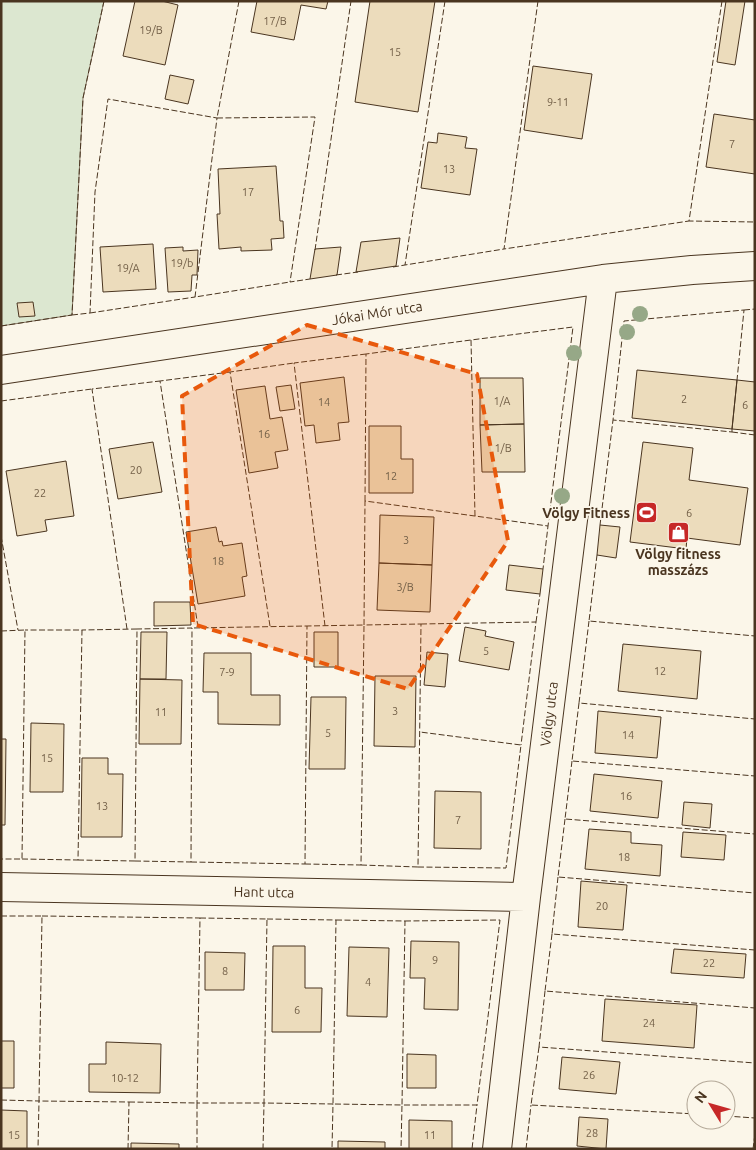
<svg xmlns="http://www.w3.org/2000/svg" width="756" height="1150" font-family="Ubuntu,sans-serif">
  <rect width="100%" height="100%" fill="#fbf6e9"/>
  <path fill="#dce7d0" stroke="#887966" d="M 1,1 L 104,1 L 83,98 L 72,315 L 1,326 Z"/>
  <path fill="#ecdcbc" stroke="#4a3520" d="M 135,1 L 162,1 L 178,5 L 165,65 L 123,56 Z
    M 257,1 L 328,1 L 326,9 L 301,5 L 294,40 L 251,32 Z
    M 370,1 L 435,1 L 418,112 L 355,102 Z
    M 726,1 L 745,1 L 735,65 L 717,62 Z
    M 533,66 L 592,74 L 582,139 L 524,130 Z
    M 170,75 L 194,80 L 188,104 L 165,99 Z
    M 714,114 L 755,120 L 755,174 L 706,167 Z
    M 438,133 L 467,137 L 465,148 L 477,149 L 470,195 L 421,188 L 428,142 L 437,143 Z
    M 276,166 L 280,221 L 283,221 L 284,238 L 271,239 L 272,250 L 241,251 L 241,247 L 219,249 L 217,214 L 220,214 L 218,169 Z
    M 400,238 L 396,266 L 356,272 L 361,242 Z
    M 153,244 L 156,289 L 103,292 L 100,247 Z
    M 183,247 L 183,251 L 198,250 L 197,275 L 192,275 L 191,291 L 168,292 L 165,248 Z
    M 341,247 L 337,275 L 310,279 L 315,249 Z
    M 33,302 L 35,316 L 19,317 L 17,303 Z
    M 637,370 L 737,380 L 732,429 L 632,418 Z
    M 344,377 L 349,422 L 338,423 L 340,440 L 316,443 L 314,425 L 305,426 L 300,383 Z
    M 480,378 L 523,378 L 524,424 L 480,425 Z
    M 737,380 L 755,382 L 755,431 L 732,429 Z
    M 291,385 L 295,409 L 280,411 L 276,387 Z
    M 265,386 L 270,419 L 282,417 L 288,450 L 275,452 L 278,468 L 249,473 L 236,390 Z
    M 524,424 L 525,472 L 482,472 L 480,425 Z
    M 369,426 L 401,426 L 401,459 L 413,459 L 413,493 L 369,493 Z
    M 153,442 L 162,492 L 118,499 L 109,449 Z
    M 643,442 L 693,448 L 689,480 L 748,488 L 740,545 L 687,538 L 686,549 L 630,542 Z
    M 66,461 L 74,516 L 45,520 L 47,531 L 17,536 L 6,471 Z
    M 380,515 L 434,517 L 432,565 L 379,563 Z
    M 600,525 L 620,527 L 616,558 L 597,555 Z
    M 216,527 L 219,542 L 222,541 L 223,546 L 242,543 L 247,576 L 242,577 L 245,596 L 198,604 L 186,532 Z
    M 379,563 L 432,565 L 430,612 L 377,610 Z
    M 509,565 L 543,569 L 540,594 L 506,590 Z
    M 154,602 L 190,602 L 191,625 L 154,626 Z
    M 465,627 L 486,631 L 485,636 L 514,642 L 509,670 L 459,661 Z
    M 141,632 L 167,632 L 166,679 L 140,679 Z
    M 314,632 L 338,632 L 338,667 L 314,667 Z
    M 623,644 L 701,651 L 697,699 L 618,691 Z
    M 427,652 L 448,654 L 445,687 L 424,685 Z
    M 204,653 L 251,653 L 251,695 L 280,695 L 280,725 L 218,724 L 218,692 L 203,692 Z
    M 375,676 L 416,676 L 415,747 L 374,746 Z
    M 140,679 L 182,680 L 181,744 L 139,744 Z
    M 311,697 L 346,697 L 345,769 L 309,769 Z
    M 598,711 L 661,717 L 657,758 L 595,753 Z
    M 31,723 L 64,724 L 63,792 L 30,792 Z
    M 1,739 L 6,739 L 5,825 L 1,825 Z
    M 82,758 L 108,758 L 108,774 L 123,774 L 122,837 L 81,837 Z
    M 594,774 L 662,781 L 658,818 L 590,811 Z
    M 435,791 L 481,792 L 481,849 L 434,848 Z
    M 684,802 L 712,804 L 710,828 L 682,825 Z
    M 589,829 L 631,832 L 631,843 L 662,845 L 660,876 L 585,869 Z
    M 683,832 L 726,835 L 724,860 L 681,857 Z
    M 581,881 L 627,885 L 623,930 L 578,927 Z
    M 411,941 L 459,942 L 458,1010 L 424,1009 L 425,978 L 410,978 Z
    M 273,946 L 305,946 L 305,988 L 322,988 L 321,1032 L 272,1032 Z
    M 349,947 L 389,948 L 387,1017 L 347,1016 Z
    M 674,949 L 746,954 L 744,978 L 671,973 Z
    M 205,952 L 245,953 L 244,990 L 205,990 Z
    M 605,999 L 697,1005 L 694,1048 L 602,1041 Z
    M 1,1041 L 14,1041 L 14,1088 L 1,1088 Z
    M 106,1042 L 161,1044 L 160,1093 L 89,1092 L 89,1064 L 106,1064 Z
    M 407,1054 L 436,1055 L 436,1088 L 407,1088 Z
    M 562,1057 L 620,1062 L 616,1094 L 559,1089 Z
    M 1,1110 L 27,1111 L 27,1149 L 1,1149 Z
    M 579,1117 L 608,1119 L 606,1149 L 577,1146 Z
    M 409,1120 L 452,1121 L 452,1149 L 409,1149 Z
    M 338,1141 L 385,1142 L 385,1149 L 338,1149 Z
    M 131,1143 L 179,1144 L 179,1149 L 131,1149 Z"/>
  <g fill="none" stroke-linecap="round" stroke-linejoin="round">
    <defs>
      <path id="minor" d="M 1,370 L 603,279 L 692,270 L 755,266
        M 1,887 L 526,897
        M 497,1149 L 526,897 L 603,279"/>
    </defs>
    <use href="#minor" stroke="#4a3520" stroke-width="30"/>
    <use href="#minor" stroke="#fbf6e9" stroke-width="28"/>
    <path stroke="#4a3520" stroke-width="1" stroke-dasharray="6 2.5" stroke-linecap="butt" d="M 239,1 L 217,118 L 315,117 L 290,282 L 310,279
      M 445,1 L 405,265 L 504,249
      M 538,1 L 504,249 L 689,221
      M 722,1 L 689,221 L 755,222
      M 315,250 L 351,1
      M 393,267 L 405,265
      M 336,275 L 358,272
      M 744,310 L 755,309
      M 90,313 L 195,297
      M 72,315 L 90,313 L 95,192 L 108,99 L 217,118 L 195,297 L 290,282
      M 1,326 L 72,315 L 83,98 L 104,1
      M 1,401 L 92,389
      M 732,429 L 732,432 L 613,420 L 624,321 L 744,310 L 737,380
      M 732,432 L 755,435
      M 365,501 L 366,354 L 471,340
      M 475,516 L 471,340 L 573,327 L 548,526
      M 600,525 L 613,420
      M 1,536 L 18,630
      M 597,555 L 589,621 L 755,636
      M 589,621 L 579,703 L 755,719
      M 536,622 L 540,594
      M 421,624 L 536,622 L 521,745
      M 270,626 L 230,372 L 294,363
      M 325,626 L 294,363 L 366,354
      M 198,627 L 160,381 L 230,372
      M 127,629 L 92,389 L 160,381
      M 1,631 L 25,630 L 22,859 L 1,859
      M 579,703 L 572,761 L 755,776
      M 572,761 L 565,819 L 755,834
      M 565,819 L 558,877 L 755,893
      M 22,859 L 78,860 L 82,630 L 25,630
      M 78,860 L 135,861 L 137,629 L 82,630
      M 135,861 L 191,862 L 192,628 L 137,629
      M 191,862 L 305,864 L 307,626 L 192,628
      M 305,864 L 361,865 L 364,625 L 307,626
      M 361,865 L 418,867 L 421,624 L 364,625 L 365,501 L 548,526 L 543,569
      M 418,867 L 506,868 L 521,745 L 420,732
      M 558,877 L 552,934 L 755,950
      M 1,916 L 42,916 L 39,1101 L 129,1102 L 128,1149
      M 42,916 L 200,918 L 197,1103 L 264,1103 L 263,1149
      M 200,918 L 267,919 L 264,1103 L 333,1104 L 332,1149
      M 267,919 L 336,920 L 333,1104 L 402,1105 L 401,1149
      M 336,920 L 405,921 L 402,1105 L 477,1105 L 472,1149
      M 405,921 L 500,920 L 477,1105
      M 552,934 L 545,991 L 755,1008
      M 545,991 L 539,1047 L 755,1063
      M 539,1047 L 531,1105 L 696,1114
      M 1,1100 L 39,1101 L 38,1149
      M 129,1102 L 197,1103 L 197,1149
      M 726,1116 L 755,1118
      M 526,1149 L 531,1105
      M 753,1149 L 755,1134"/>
  </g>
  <g fill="#96a887">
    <circle cx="640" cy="314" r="8"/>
    <circle cx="627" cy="332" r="8"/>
    <circle cx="574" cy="353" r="8"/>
    <circle cx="562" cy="496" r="8"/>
  </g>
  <path fill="#e8590c" fill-opacity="0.2" stroke="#e8590c" stroke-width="4" stroke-dasharray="10 6" stroke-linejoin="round" d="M 307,325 L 477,374 L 508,541 L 408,689 L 193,624 L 182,396 Z"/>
  <defs>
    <symbol id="stadium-square" viewBox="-11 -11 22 22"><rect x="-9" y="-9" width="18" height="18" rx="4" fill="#c62828" stroke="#fbf6e9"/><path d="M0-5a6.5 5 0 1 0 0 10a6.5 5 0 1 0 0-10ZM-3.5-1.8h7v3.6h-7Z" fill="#fff"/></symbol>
    <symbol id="shop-square" viewBox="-11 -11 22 22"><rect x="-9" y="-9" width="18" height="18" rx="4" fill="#c62828" stroke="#fbf6e9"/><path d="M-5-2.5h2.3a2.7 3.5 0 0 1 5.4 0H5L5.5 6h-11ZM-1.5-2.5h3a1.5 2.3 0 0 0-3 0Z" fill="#fff"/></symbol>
  </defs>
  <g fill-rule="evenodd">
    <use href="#stadium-square" x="634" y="500" width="25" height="25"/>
    <use href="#shop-square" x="666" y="520" width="25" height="25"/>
  </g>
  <g text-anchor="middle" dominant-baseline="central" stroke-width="4" stroke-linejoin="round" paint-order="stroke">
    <g font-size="11" fill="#725f47">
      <text x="275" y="21">17/B</text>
      <text x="151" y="30">19/B</text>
      <text x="395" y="52">15</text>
      <text x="558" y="102">9-11</text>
      <text x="732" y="144">7</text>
      <text x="449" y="169">13</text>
      <text x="248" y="192">17</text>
      <text x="182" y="263">19/b</text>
      <text x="128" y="268">19/A</text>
      <text x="684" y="399">2</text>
      <text x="502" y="401">1/A</text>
      <text x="324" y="402">14</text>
      <text x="745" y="405">6</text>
      <text x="264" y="434">16</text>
      <text x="503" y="448">1/B</text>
      <text x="136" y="470">20</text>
      <text x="391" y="476">12</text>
      <text x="40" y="493">22</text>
      <text x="689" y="513">6</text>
      <text x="406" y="540">3</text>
      <text x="218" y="561">18</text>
      <text x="405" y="587">3/B</text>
      <text x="486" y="651">5</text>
      <text x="660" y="671">12</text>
      <text x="227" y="672">7-9</text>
      <text x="395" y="711">3</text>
      <text x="161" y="712">11</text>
      <text x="328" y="733">5</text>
      <text x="628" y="735">14</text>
      <text x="47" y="758">15</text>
      <text x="626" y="796">16</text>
      <text x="102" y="806">13</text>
      <text x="458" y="820">7</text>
      <text x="624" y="857">18</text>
      <text x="602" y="906">20</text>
      <text x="435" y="960">9</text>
      <text x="709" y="963">22</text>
      <text x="225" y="971">8</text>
      <text x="368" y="982">4</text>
      <text x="297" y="1010">6</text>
      <text x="649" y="1023">24</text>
      <text x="589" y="1075">26</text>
      <text x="125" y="1078">10-12</text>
      <text x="592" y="1133">28</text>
      <text x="14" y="1135">15</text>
      <text x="430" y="1135">11</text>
    </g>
    <g font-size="14" fill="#4a3520" stroke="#fbf6e9">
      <text transform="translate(377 313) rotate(-9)">Jókai Mór utca</text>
      <text transform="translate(549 714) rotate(-83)">Völgy utca</text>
      <text transform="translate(264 892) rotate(1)">Hant utca</text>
    </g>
    <g font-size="14" font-weight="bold" fill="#4a3520" stroke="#fbf6e9" text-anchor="end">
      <text x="630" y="513">Völgy Fitness</text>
      <text x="678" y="554" text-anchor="middle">Völgy fitness<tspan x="678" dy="16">masszázs</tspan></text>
    </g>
  </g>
  <rect width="756" height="1150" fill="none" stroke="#4a3520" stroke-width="5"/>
  <g transform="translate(711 1105) rotate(307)"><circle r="24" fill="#fbf6e9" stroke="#b4a999"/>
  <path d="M0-4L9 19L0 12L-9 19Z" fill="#c62828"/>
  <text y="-8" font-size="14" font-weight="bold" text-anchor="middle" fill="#4a3520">N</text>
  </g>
</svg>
